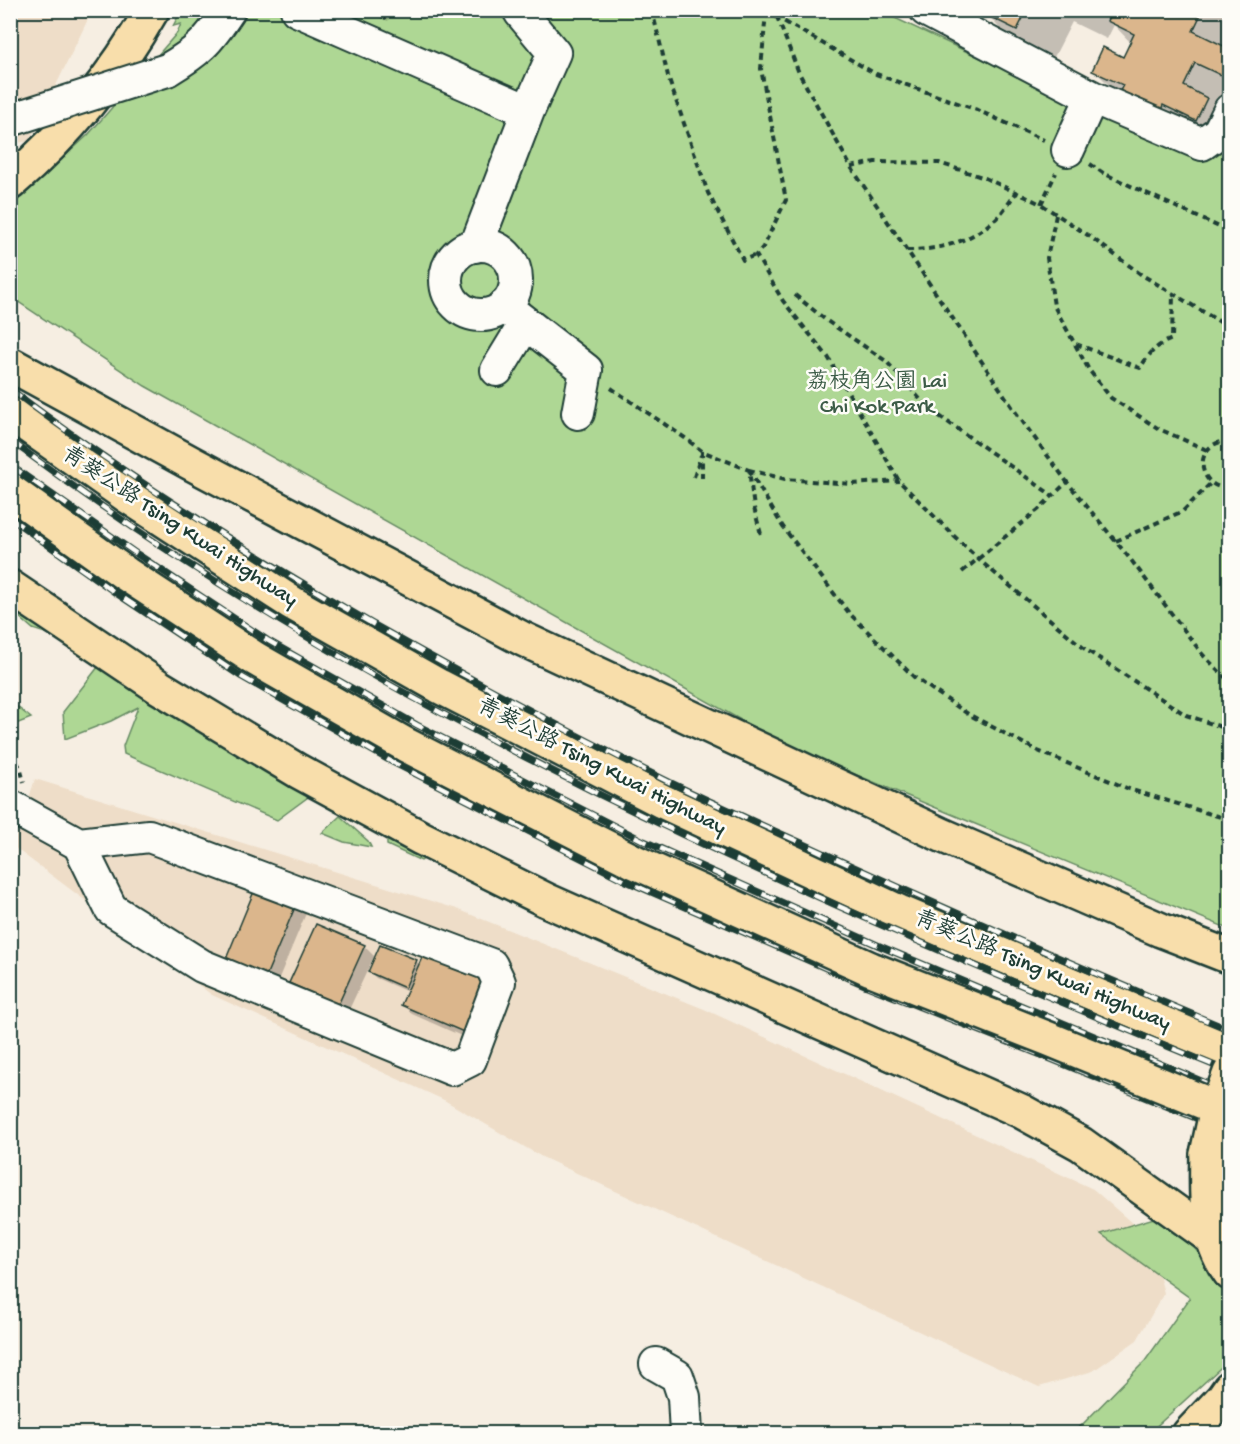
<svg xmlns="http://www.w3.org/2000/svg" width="1240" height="1444" font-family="'Gochi Hand','LXGW WenKai TC',sans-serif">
  <rect width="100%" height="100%" fill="#f6eee2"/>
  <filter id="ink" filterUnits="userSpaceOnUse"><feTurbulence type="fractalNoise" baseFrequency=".0167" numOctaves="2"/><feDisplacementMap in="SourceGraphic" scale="12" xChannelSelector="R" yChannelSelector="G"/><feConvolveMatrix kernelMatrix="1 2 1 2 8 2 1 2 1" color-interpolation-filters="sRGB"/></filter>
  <g filter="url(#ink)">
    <path fill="#eeddc8" d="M 11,11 L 92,11 L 29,141 L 11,144 Z
      M 35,779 L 457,909 L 704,1009 L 1093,1189 L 1149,1238 L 1164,1293 L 1137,1340 L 1093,1371 L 1039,1387 L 542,1157 L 444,1100 L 212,995 L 11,845 L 10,823 L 23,817 Z"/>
    <path fill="#aed794" stroke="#668a64" stroke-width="1.5" d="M 181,11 L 880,11 L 1134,130 L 1229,135 L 1229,929 L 789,747 L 145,386 L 11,297 L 11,206 L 88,135 L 177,33 L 181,24 L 173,26 Z
      M 10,586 L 64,639 L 33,629 L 11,610 Z
      M 102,662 L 323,786 L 277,820 L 124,754 L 123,746 L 138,707 L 111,721 L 65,739 L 63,712 Z
      M 11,702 L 31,718 L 11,726 Z
      M 340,816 L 368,841 L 371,847 L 344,842 L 322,833 Z
      M 387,825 L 435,851 L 421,861 L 387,845 Z
      M 1229,1194 L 1229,1229 L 1219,1201 Z
      M 1167,1214 L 1229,1291 L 1229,1360 L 1149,1433 L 1073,1434 L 1145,1361 L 1190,1298 L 1101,1234 Z"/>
    <path fill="#0003" d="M 366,10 L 393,10 L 388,21 Z
      M 983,10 L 1145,10 L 1162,18 L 1166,10 L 1230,10 L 1230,153 L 1128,104 L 1094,70 L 1124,59 L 1131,43 L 1114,25 L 1107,39 L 1072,22 L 1051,63 L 1016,46 Z
      M 258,886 L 307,911 L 276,985 L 228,959 Z
      M 364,946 L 374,956 L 347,1014 L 300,993 L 290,983 Z
      M 416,961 L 420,965 L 475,1042 L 412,1014 L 403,1005 L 408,992 L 376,978 L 370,972 Z"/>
    <path fill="#dbb68c" stroke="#1f3d34" stroke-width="1.5" d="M 367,10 L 389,10 L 385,19 Z
      M 981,10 L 1027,10 L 1017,30 L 980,12 Z
      M 1112,10 L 1149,10 L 1161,16 L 1164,10 L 1203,10 L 1193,31 L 1230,49 L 1230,69 L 1225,77 L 1195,63 L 1184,86 L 1207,98 L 1196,121 L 1163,105 L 1161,110 L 1120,91 L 1123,85 L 1092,71 L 1103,47 L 1123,57 L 1134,34 L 1107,21 Z
      M 257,884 L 298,900 L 266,976 L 226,959 Z
      M 316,924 L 365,945 L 338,1005 L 289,983 Z
      M 380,945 L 417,960 L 405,988 L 368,972 Z
      M 424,953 L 488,982 L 466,1033 L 401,1005 Z"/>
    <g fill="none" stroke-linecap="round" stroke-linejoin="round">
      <defs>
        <path id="minor" d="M 297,10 L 528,111 L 476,246
          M 521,10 L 520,12 L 554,53 L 528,111
          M 926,10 L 1092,97 L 1202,144 L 1219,132 L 1230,110
          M 167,70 C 199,51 208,42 229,10
          M 1068,150 L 1092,97
          M446 280a35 35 0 1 1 70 0a35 35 0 1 1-70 0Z
          M 504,306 L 586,370 L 578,413
          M 497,370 L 525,324
          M 10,806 L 79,844 L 149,836 L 491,965 L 499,982 L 470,1060 L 452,1069 L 202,966 L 111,909 L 79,844
          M 656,1364 L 677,1376 L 684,1397 L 686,1434"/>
        <path id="major" d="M 1207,1154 C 1206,1195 1204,1238 1230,1273
          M 1189,1434 L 1223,1398 L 1230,1388"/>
        <path id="highway" d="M 10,183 C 66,135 115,75 152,10
          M 10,364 L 191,463 L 523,639 L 944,836 L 1161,930 L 1230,957
          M 10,413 L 129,497 L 292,603 L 439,686 L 662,801 L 899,912 L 1230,1051
          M 10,587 L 159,687 L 298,771 L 421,838 L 546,900 L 1021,1111 L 1081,1144 L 1212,1238"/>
      </defs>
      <use href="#minor" stroke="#1f3d34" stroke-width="36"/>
      <use href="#major" stroke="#1f3d34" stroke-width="38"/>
      <use href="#highway" stroke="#1f3d34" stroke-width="38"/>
      <path stroke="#1f3d34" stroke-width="4" stroke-dasharray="6 4.5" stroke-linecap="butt" d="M 652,10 L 669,80 L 708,193 L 743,260 L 756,255
        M 766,11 L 876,74 L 977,110 L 1044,140
        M 766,12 L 761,69 L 786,200 L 763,247 L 756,255 L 783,301 L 828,357 L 899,481 L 954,536 L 978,559 L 1085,649 L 1186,715 L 1230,730
        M 777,17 L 799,73 L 851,167 L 1017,414 L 1067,482 L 1131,560 L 1203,655 L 1230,682
        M 1090,164 L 1103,173 L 1230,232
        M 851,167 L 875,162 L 939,163 L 985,178 L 1041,204 L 1092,238 L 1142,275 L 1230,328
        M 1041,204 L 1056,173
        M 1056,215 L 1047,258 L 1054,306 L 1089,370 L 1111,398 L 1159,429 L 1207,450
        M 907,250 C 940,250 966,243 992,222 C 1002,214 1009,202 1017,192
        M 795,295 L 827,321 L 886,361 L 928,408 L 1053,496
        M 1076,344 L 1140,368 C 1149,354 1156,345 1172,339 L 1173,294
        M 611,388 L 685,438 L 702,451 L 749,470 L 754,508 L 762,538
        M 1230,441 C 1192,440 1195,490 1230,488
        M 702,451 L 702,479
        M 749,470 L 783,527 L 849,613 L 914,677 L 968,714 L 1038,751 L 1129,789 L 1230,820
        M 749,470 L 785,479 L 851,484 L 899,481
        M 694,477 L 701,455
        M 1116,541 L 1183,511 L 1211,483
        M 962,572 L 1038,510 L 1067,482
        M 10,753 L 20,767 L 24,782"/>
      <use href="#minor" stroke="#fdfcf7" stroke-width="32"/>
      <use href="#major" stroke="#f8deab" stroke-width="33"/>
      <use href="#highway" stroke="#f8deab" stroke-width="33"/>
      <defs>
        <path id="rail" d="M 10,389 C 125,476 247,552 371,623 C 470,679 570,733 671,783 C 715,804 759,824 804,844 C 944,909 1086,970 1230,1030
          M 10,440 C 379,717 807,898 1230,1072
          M 10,465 L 137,554 L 267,640 L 417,725 L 644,841 L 882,947 L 1230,1093
          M 10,518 L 113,591 L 242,677 L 394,763 L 626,881 L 867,986 L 1041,1055 L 1230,1132"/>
      </defs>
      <use href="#rail" stroke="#1f3d34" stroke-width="7"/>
      <use href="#rail" stroke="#fdfcf7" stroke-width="4.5" stroke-dasharray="14" stroke-linecap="butt"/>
      <defs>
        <path id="minor-bridge" d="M 10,120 L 167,70"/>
        <path id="major-bridge" d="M 1207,1154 L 1217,1108 L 1230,1073"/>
        <path id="highway-bridge" d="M 10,491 L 126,574 L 254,658 L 406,745 L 635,862 L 871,969 L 1049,1039 L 1230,1113"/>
      </defs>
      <use href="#minor-bridge" stroke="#1f3d34" stroke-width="36" stroke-linecap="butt"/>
      <use href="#major-bridge" stroke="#1f3d34" stroke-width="38" stroke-linecap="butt"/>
      <use href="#highway-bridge" stroke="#1f3d34" stroke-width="38" stroke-linecap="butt"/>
      <use href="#minor-bridge" stroke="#fdfcf7" stroke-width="32"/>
      <use href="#major-bridge" stroke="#f8deab" stroke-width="33"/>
      <use href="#highway-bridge" stroke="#f8deab" stroke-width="33"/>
    </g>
  </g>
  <g text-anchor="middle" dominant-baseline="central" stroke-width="5" stroke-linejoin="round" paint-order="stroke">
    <g font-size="22" fill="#3c5c47" stroke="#fdfcf7">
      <text x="877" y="383">荔枝角公園 Lai<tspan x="877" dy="25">Chi Kok Park</tspan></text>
    </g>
    <g font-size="22" fill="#1f3d34" stroke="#fdfcf7">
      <text transform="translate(179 528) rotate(33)">青葵公路 Tsing Kwai Highway</text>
      <text transform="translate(601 768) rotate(27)">青葵公路 Tsing Kwai Highway</text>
      <text transform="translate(1042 972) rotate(23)">青葵公路 Tsing Kwai Highway</text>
    </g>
  </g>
  <rect width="1240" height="1444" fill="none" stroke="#fdfcf7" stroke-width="36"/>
  <rect x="18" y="18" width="1204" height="1408" fill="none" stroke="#1f3d34" stroke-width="2" filter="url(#ink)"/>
</svg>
